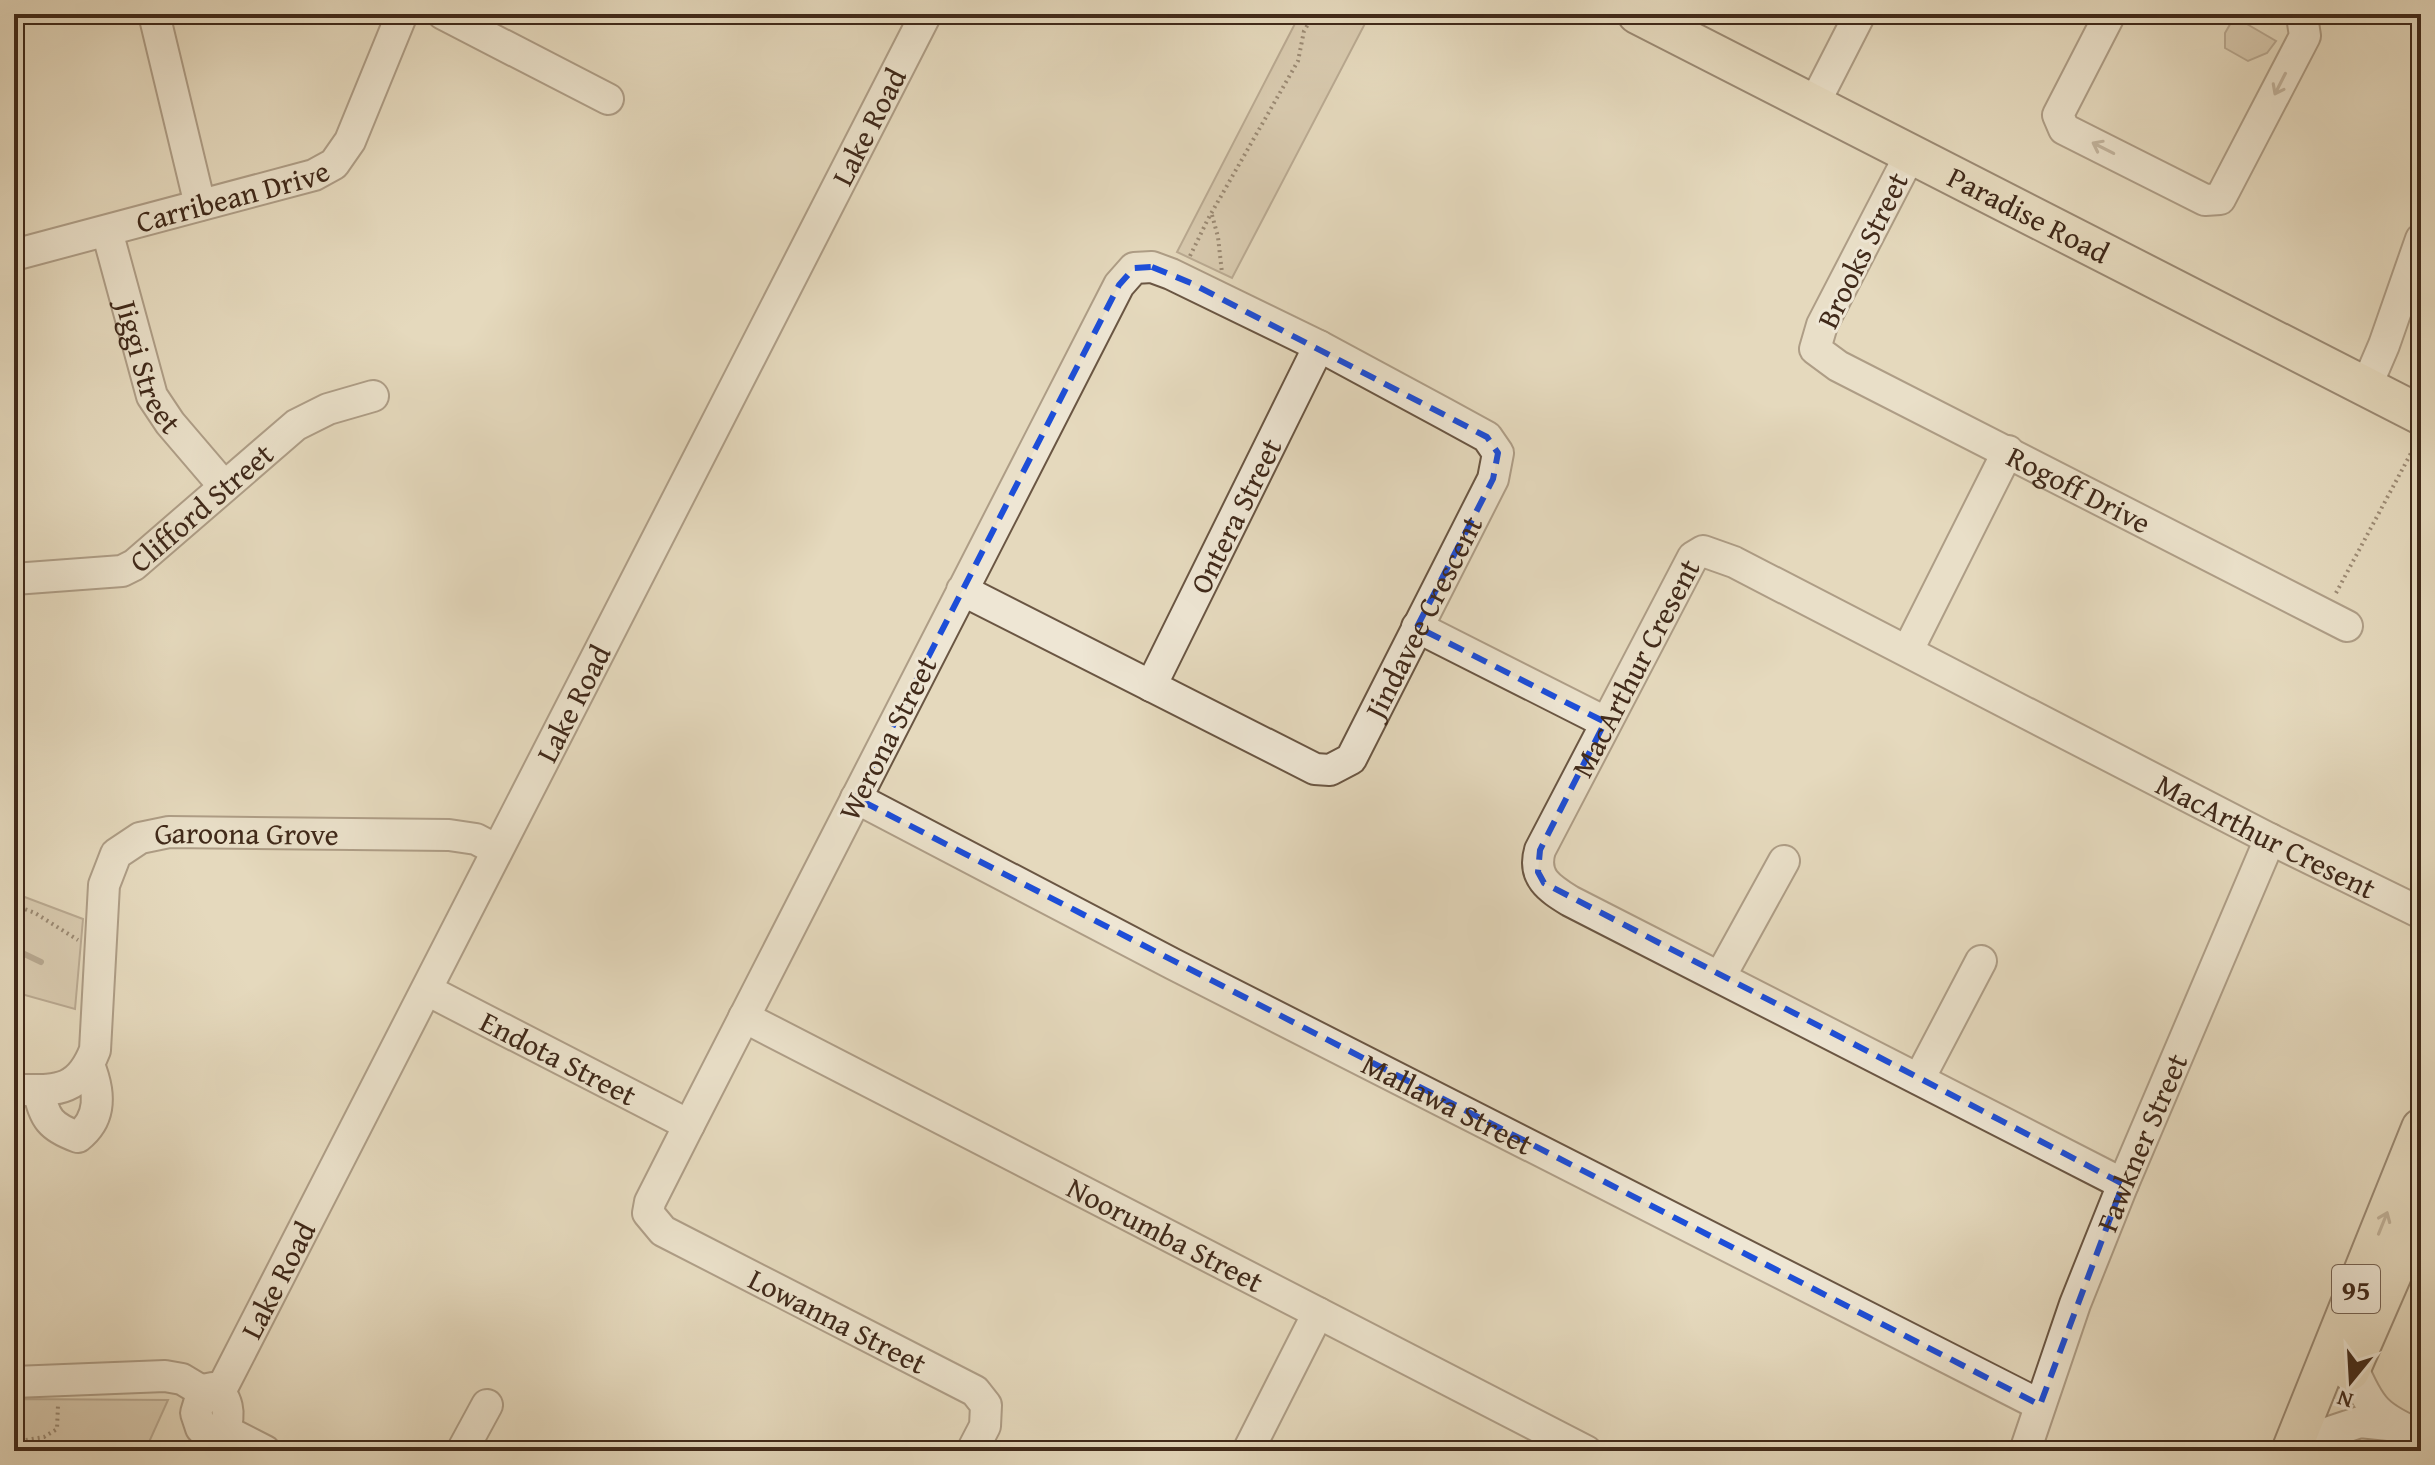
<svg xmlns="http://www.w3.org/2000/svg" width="2435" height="1465" font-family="'Gentium Book Plus',serif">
  <rect width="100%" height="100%" fill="#e5d9bd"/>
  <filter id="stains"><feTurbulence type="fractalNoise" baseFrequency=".0025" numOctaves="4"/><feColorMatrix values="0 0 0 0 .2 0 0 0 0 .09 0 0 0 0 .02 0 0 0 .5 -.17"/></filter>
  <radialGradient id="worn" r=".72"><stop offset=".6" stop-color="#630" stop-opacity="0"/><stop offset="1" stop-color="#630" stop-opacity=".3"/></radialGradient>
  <path fill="#c9bba1" stroke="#85725e" stroke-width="2" d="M 1300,14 L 1370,14 L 1232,278 L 1177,252 Z
    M 2240,20 L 2276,41 L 2267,53 L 2248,61 L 2225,48 L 2225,33 L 2232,21 Z
    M 14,893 L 83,919 L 75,1009 L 14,992 Z
    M 14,1399 L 168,1400 L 145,1451 L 14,1451 Z"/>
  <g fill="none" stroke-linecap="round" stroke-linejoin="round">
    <path stroke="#82705b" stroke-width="6" d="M 14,949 L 41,962"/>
    <defs>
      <g id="minor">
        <path d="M 154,14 L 200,205"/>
        <path d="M 443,14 L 608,99"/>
        <path d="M 2110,14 L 2058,115 L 2064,129 L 2205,200 L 2220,199 L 2305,36 L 2302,16 L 2299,14"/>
        <path d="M 1814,104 L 1860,14"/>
        <path id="s1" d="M 1911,153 L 1822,325 L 1815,349 L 1838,366 L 2347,626"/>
        <path id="s2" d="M 107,231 L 152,396 L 170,423 L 223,485"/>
        <path id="s3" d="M 14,255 L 314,175 L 334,164 L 350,141 L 402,14"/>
        <path d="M 2366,387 L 2384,345 L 2421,239"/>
        <path id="s4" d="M 14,579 L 122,571 L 134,565 L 296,425 L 328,409 L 373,396"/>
        <path id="s5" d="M 962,590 L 1315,769 L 1330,770 L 1351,759 L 1493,479 L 1498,453 L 1487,437 L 1445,414 L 1319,346 L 1171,274 L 1152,267 L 1134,268 L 1119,285 L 689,1125 L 650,1202 L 648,1213 L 663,1231 L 975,1391 L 986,1405 L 985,1426 L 972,1451"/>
        <path d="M 1417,627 L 1605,722"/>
        <path d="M 1908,650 L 2008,451"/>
        <path id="s6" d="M 1151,686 L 1319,346"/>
        <path id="s7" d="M 856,798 L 1173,964 L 2040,1405"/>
        <path d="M 1720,977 L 1784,861"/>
        <path id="s8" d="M 427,990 L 689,1125"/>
        <path id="s9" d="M 744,1017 L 1586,1451"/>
        <path d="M 1919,1079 L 1981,961"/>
        <path id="s10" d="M 14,1090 C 55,1090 78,1094 95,1050 L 104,885 L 116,854 L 140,838 L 169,832 L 449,835 L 476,839 L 497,850"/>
        <path d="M 38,1090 C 45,1119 50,1127 78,1137 C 102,1118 100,1092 89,1065"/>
        <path id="s11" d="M 2123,1184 L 1570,901 C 1549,888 1532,877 1540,850 L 1693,557 L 1703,551 L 1734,562 L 2270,839 L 2421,913"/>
        <path d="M 2352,1366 C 2370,1409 2377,1417 2421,1436"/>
        <path d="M 14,1382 L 165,1376 L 182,1379 L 202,1391"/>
        <path d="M 213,1388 C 228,1396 231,1415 224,1430 L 213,1435 L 201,1428 L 196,1413 L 203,1390 Z"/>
        <path id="s12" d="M 220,1392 L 926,14"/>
        <path d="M 224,1430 L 265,1451"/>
        <path d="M 2324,1434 L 2360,1422 L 2398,1426"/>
        <path d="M 462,1451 L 487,1405"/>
        <path d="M 1248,1451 L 1318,1313"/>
        <path id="s13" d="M 2025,1451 L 2075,1304 L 2123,1184 L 2270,839"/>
      </g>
      <g id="major">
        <path id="s14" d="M 1637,14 L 2421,415"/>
        <path d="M 2350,1371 L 2421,1208"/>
        <path d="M 2291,1451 L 2421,1128"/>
      </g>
    </defs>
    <use href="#minor" stroke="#6a5643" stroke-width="34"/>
    <use href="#major" stroke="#412a1a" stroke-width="42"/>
    <path stroke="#412a1a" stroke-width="4" stroke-dasharray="2 4" stroke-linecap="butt" d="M 1212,215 L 1218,237 L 1222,273
      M 1190,256 L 1208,219 L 1298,61 L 1304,31 L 1314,14
      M 2336,593 L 2417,442
      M 14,905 L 35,913 L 78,940
      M 14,1442 L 44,1437 L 57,1429 L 58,1405"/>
    <use href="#minor" stroke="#eee6d4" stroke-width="30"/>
    <use href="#major" stroke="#e5d9bd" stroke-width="38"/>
  </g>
  <defs><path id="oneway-shaft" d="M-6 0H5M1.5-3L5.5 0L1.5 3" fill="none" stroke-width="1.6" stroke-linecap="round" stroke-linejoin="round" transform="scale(2)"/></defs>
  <g stroke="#988877">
    <use href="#oneway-shaft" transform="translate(2280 84) rotate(117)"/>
    <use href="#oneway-shaft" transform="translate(2103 148) rotate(-153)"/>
  </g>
  <use stroke="#93826c" href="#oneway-shaft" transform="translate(2383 1223) rotate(-68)"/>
  <path d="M0 0H2435V1465H0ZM 1152,267 L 1191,283 L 1487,437 L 1498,453 L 1493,479 L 1417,627 L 1605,722 L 1540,850 L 1538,872 L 1544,883 L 2123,1184 L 2040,1405 L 856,798 L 1119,285 L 1134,268 Z" fill="#e5d9bd" fill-opacity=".55" fill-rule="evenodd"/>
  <path fill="none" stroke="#1d4ed8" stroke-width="6" stroke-dasharray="16 10" stroke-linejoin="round" d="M 1152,267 L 1191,283 L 1487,437 L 1498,453 L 1493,479 L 1417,627 L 1605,722 L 1540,850 L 1538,872 L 1544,883 L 2123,1184 L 2040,1405 L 856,798 L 1119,285 L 1134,268 Z"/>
  <g text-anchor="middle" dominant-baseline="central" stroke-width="6" stroke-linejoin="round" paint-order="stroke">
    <rect fill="#eee6d4" stroke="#756252" stroke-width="2" x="2332" y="1265" width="48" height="48" rx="6"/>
    <g font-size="28" font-weight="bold" fill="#412a1a">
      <text x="2356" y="1289">95</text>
    </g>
    <g font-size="30" fill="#412a1a" stroke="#eee6d4">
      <text stroke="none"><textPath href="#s12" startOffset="1422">Lake Road</textPath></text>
      <text stroke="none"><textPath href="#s3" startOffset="226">Carribean Drive</textPath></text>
      <text stroke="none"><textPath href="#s14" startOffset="440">Paradise Road</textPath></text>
      <text transform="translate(1862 250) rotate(-64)">Brooks Street</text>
      <text stroke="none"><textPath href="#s2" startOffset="142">Jiggi Street</textPath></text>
      <text stroke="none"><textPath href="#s1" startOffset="518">Rogoff Drive</textPath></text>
      <text stroke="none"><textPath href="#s4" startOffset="210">Clifford Street</textPath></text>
      <text stroke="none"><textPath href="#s6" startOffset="190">Ontera Street</textPath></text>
      <text stroke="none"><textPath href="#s5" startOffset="594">Jindavee Crescent</textPath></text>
      <text stroke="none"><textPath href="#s11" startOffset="892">MacArthur Cresent</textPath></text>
      <text stroke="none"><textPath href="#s12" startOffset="774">Lake Road</textPath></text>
      <text transform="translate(887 738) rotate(-63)">Werona Street</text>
      <text stroke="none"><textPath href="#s10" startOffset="434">Garoona Grove</textPath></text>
      <text stroke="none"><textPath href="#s11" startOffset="1660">MacArthur Cresent</textPath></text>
      <text stroke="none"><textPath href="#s8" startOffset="148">Endota Street</textPath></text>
      <text stroke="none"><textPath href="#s7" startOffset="666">Mallawa Street</textPath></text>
      <text stroke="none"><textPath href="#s13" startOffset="330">Fawkner Street</textPath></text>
      <text stroke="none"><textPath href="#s9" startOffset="474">Noorumba Street</textPath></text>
      <text stroke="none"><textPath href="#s12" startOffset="126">Lake Road</textPath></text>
      <text stroke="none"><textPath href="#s5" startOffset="2472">Lowanna Street</textPath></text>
    </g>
  </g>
  <rect width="2435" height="1465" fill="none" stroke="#e5d9bd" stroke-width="48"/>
  <rect x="16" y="16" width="2403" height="1433" fill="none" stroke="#412a1a" stroke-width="4"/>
  <rect x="24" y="24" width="2387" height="1417" fill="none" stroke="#412a1a" stroke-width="2"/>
  <g transform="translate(2351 1381) rotate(198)" stroke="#eee6d4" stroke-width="6" paint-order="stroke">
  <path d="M0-6L14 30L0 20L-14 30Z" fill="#412a1a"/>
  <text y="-12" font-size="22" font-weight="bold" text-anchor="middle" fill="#412a1a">N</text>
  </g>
  <rect width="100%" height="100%" filter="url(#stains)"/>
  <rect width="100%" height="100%" fill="url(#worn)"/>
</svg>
